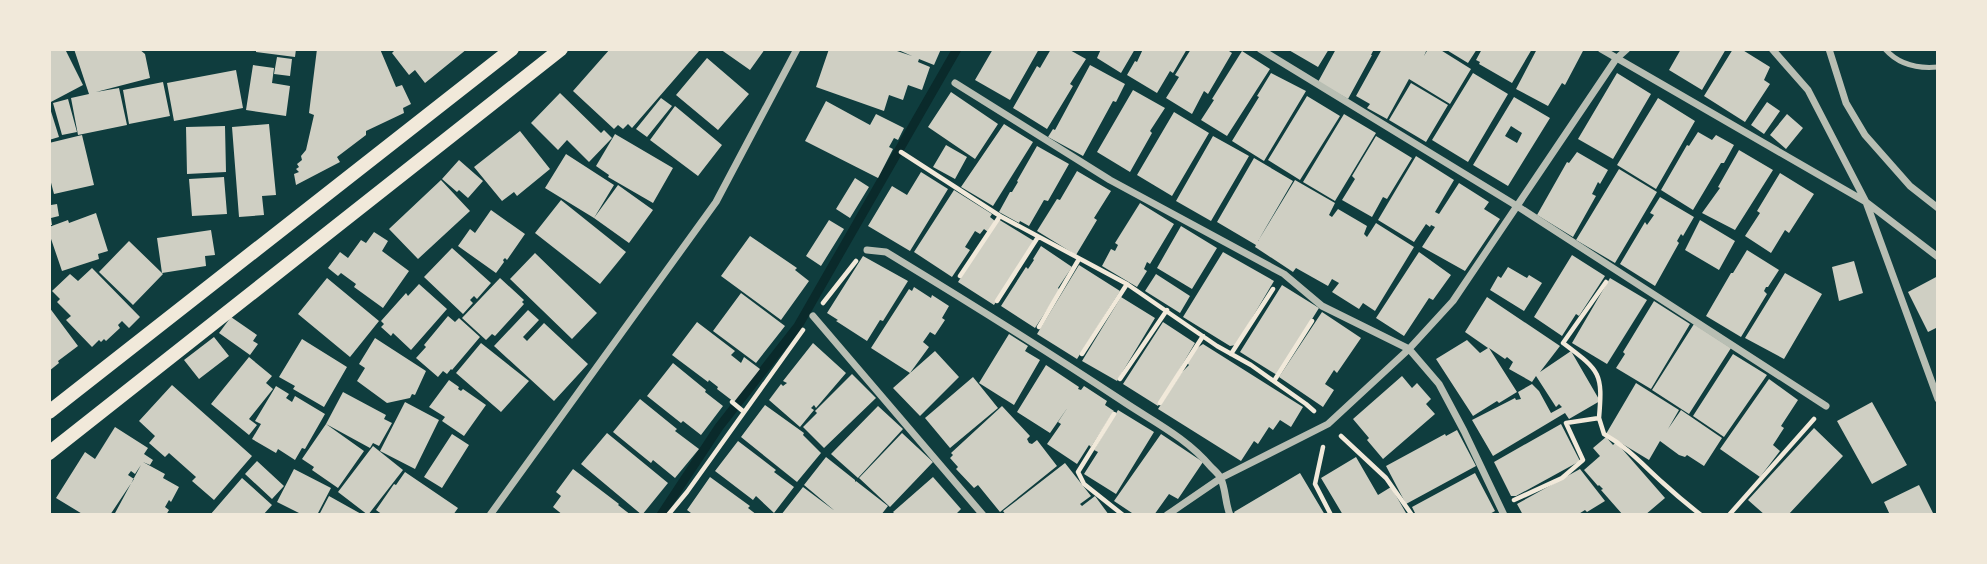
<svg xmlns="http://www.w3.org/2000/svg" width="1987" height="564" font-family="Helvetica,sans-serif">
  <rect width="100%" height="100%" fill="#0f3d3e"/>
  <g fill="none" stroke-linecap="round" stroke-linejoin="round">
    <path stroke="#0a2a2b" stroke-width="9" d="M 661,515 L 719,427 L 798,326 L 957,49"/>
  </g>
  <path fill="#cfcfc3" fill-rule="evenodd" d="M 49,49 L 65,49 L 83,85 L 49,103 Z
    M 74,49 L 139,49 L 145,54 L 150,78 L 96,92 L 119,88 L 127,125 L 78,135 L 71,98 L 89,94 Z
    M 256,49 L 296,49 L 295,57 L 256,52 Z
    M 317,49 L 380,49 L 396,87 L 402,85 L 411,104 L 403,108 L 404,113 L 366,131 L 366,135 L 337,157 L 340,162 L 296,185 L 294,174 L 299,172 L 296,169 L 299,167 L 297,164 L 302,160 L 301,156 L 306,150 L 314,115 L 309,113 Z
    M 396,49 L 467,49 L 425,83 L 415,70 L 409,75 L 392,53 Z
    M 610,49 L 696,49 L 699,51 L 632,128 L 628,124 L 623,129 L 618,125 L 614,129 L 573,91 Z
    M 720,49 L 765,49 L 750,70 Z
    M 829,49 L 891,49 L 912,56 L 896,49 L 941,49 L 934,65 L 919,59 L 918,62 L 930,67 L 922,90 L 908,85 L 903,100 L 889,95 L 884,111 L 816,87 Z
    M 993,49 L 1039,49 L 1010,100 L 975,80 Z
    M 1051,49 L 1068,49 L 1086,59 L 1070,84 L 1073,86 L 1047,129 L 1013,108 L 1037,66 L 1040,68 Z
    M 1101,49 L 1135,49 L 1121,73 L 1097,58 Z
    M 1143,49 L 1187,49 L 1173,73 L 1170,71 L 1157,93 L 1127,75 L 1135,61 L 1137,62 Z
    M 1191,49 L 1226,49 L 1232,53 L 1208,94 L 1204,91 L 1192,114 L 1166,98 L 1179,77 L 1175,75 Z
    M 1287,49 L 1329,49 L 1318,67 Z
    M 1336,49 L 1374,49 L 1371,55 L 1372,55 L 1348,99 L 1318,82 Z
    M 1382,49 L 1427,49 L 1424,56 L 1428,49 L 1439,49 L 1471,69 L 1450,104 L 1409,79 L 1387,119 L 1367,108 L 1370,104 L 1356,96 Z
    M 1445,49 L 1477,49 L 1468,63 Z
    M 1482,49 L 1532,49 L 1512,83 L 1479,64 L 1480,62 L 1476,60 Z
    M 1537,49 L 1584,49 L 1565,85 L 1562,83 L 1548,106 L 1516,89 Z
    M 1681,49 L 1726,49 L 1702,90 L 1669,70 Z
    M 1733,49 L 1741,49 L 1770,67 L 1764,80 L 1770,84 L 1745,122 L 1704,96 Z
    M 1242,51 L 1270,69 L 1227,136 L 1201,120 L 1214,100 L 1212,99 Z
    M 277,57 L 292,59 L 290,76 L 274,74 Z
    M 707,58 L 749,94 L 718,130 L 676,95 Z
    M 253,65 L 274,68 L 272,83 L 290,86 L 286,116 L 246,110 Z
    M 1090,65 L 1125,84 L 1116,102 L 1113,101 L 1083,156 L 1048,137 L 1053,129 L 1055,130 Z
    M 236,70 L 243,108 L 174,121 L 167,83 Z
    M 1271,73 L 1306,91 L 1264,161 L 1232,141 L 1259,97 L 1257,96 Z
    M 1473,73 L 1508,94 L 1468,162 L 1432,140 Z
    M 1617,73 L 1651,94 L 1613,159 L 1578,139 Z
    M 163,82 L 170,116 L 129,124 L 123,90 Z
    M 1411,83 L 1448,105 L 1426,142 L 1389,120 Z
    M 1133,90 L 1165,108 L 1150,131 L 1152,133 L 1130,172 L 1097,152 Z
    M 951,92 L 998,124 L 975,159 L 928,127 Z
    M 560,93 L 601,133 L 604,130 L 612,138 L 589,162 L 567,140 L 558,150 L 531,123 Z
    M 1307,96 L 1340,116 L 1300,180 L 1268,160 Z
    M 1514,97 L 1550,118 L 1508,186 L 1473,165 ZM 1511,126 L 1522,133 L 1517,143 L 1505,136 Z
    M 661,98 L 672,106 L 647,137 L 636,129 Z
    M 1658,98 L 1695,121 L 1656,189 L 1617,165 Z
    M 68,99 L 77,132 L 62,135 L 53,103 Z
    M 826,101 L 870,125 L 876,114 L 904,128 L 898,140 L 894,138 L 889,147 L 893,149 L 878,178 L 805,141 Z
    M 1767,102 L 1780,111 L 1764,134 L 1751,125 Z
    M 49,105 L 59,137 L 49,140 Z
    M 675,106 L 722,145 L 698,176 L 650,140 Z
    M 1174,112 L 1209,133 L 1172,196 L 1137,175 Z
    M 1344,114 L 1376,133 L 1335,201 L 1303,182 Z
    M 1787,114 L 1803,128 L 1786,149 L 1770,135 Z
    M 269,124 L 276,195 L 262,196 L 264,215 L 239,217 L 232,127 Z
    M 1004,124 L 1033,142 L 993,206 L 961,187 Z
    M 225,126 L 226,172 L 187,174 L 186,127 Z
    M 520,131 L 550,169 L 517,196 L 514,192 L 502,201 L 474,167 Z
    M 1698,132 L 1712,140 L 1716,135 L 1734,145 L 1724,163 L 1721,163 L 1693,210 L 1661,190 L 1687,145 L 1689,146 Z
    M 615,134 L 673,168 L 653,203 L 608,177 L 609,175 L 596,166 Z
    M 82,135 L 94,185 L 54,194 L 49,175 L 49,143 Z
    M 1213,136 L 1249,156 L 1211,221 L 1176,201 Z
    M 1376,136 L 1412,158 L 1387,199 L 1383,197 L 1372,217 L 1342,200 L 1355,179 L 1352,176 Z
    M 946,145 L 967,157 L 955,179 L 933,167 Z
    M 1037,146 L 1069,164 L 1048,201 L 1044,200 L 1029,226 L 1020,221 L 1019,223 L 999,212 L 1010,192 L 1012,192 L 1018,182 L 1017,181 Z
    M 1739,150 L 1773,170 L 1735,230 L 1702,213 L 1720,188 L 1718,187 Z
    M 1577,152 L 1608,170 L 1600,184 L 1598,182 L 1592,194 L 1596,196 L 1573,237 L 1537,215 L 1567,162 L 1569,163 Z
    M 566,154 L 614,185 L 594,218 L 545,188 Z
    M 1416,156 L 1454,180 L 1435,212 L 1439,214 L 1459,183 L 1489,202 L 1484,209 L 1500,219 L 1465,271 L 1422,247 L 1435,227 L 1431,225 L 1430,227 L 1426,224 L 1414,242 L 1378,220 Z
    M 1254,158 L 1293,181 L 1258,241 L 1295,180 L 1335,203 L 1329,215 L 1332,217 L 1338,209 L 1367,226 L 1364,234 L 1367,237 L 1376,223 L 1414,247 L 1375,311 L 1363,303 L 1359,309 L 1332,292 L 1339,283 L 1332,279 L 1328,286 L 1296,268 L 1293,272 L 1255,247 L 1256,245 L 1217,222 Z
    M 459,160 L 483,181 L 468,198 L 459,190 L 457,192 L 442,179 Z
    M 1619,169 L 1657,192 L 1615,263 L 1576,240 Z
    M 1077,171 L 1111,191 L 1094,218 L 1097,220 L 1076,255 L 1037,231 L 1057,199 L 1060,200 Z
    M 921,172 L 948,189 L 910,251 L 868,226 L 892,186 L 907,195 Z
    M 1780,173 L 1814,194 L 1789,233 L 1785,230 L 1771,253 L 1745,236 L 1760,213 L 1757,211 Z
    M 224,177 L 227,214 L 192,216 L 189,179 Z
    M 855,178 L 869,187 L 850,218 L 836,209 Z
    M 441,180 L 470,211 L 418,259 L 389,229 Z
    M 618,185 L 653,210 L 629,243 L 594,218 Z
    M 954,190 L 992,214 L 990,217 L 995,221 L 988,232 L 984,229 L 980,234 L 975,231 L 965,247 L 970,250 L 952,277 L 914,252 Z
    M 1660,197 L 1694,217 L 1683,236 L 1681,234 L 1677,241 L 1679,243 L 1655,286 L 1620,264 L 1645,222 L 1647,225 L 1654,215 L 1650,213 Z
    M 49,200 L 51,205 L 57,204 L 59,216 L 51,218 L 52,225 L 49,225 Z
    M 561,200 L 626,252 L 600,284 L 535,233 Z
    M 1140,203 L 1174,224 L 1150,264 L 1147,262 L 1144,269 L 1147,271 L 1137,287 L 1102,266 L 1111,249 L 1115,251 L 1118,245 L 1115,243 Z
    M 491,210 L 525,234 L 507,260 L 505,258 L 503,260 L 504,262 L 496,273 L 458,246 L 470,229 L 475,233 Z
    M 96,213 L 108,251 L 98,254 L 99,259 L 62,271 L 49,233 L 49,227 L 68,220 L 69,223 Z
    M 998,219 L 1034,241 L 994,305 L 958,282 Z
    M 829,220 L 844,229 L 821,266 L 806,256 Z
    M 1700,220 L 1735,241 L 1719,270 L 1685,250 Z
    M 1181,226 L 1217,248 L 1192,289 L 1157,268 Z
    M 211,230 L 215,255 L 205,256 L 206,266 L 162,273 L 157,238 Z
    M 374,232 L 388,241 L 382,251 L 409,271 L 383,308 L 354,287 L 356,284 L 341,273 L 338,276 L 328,268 L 340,252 L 348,258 L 361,240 L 366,243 Z
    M 750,236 L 797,268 L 795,270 L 809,281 L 781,320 L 721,276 Z
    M 129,241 L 163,274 L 133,305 L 99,272 Z
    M 1041,246 L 1072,267 L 1058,288 L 1060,290 L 1035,328 L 1001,306 L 1026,267 L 1028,269 L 1034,260 L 1033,259 Z
    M 452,248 L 491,283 L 477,299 L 474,296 L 470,300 L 473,303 L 463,314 L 424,277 Z
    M 1747,250 L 1779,270 L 1768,287 L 1766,287 L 1764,291 L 1767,294 L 1741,337 L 1706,316 L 1731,273 L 1733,273 Z
    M 1223,252 L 1274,281 L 1236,345 L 1230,346 L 1183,317 Z
    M 1419,252 L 1451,275 L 1433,300 L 1429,298 L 1404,336 L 1376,318 Z
    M 535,253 L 597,313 L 572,339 L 510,279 Z
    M 1572,255 L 1605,276 L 1579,316 L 1576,314 L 1562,336 L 1534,317 Z
    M 863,256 L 908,281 L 883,321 L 880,320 L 867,341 L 836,321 L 838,320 L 827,313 Z
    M 1854,261 L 1863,293 L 1839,301 L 1832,267 Z
    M 1079,265 L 1120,291 L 1077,359 L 1037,334 Z
    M 1508,267 L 1527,278 L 1529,275 L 1542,283 L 1524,311 L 1490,290 L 1498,276 L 1501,278 Z
    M 92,268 L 140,317 L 129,328 L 122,321 L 118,325 L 120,328 L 106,341 L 104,339 L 101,342 L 99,340 L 92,347 L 66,320 L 71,316 L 57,302 L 60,299 L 52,291 L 70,274 L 78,281 Z
    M 1785,273 L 1822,294 L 1784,359 L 1745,338 Z
    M 1156,274 L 1190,296 L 1180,313 L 1145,291 Z
    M 1938,276 L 1938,327 L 1928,332 L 1908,292 Z
    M 327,278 L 379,321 L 350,357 L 298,314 Z
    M 500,278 L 524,300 L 522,302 L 524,304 L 495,336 L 492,334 L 486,340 L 462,318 Z
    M 1610,278 L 1647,300 L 1607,364 L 1572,343 Z
    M 419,284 L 447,309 L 411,350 L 393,333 L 391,336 L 381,327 L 384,324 L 381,321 L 406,293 L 408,296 Z
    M 1282,285 L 1319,308 L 1277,375 L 1240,352 Z
    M 914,287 L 931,298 L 932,295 L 949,306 L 942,318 L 945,320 L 935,335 L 930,332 L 923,342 L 929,347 L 910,373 L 871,348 L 909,289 L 912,291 Z
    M 741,293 L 785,326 L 756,363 L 713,331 Z
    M 1121,297 L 1155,318 L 1117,381 L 1082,361 Z
    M 1487,297 L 1560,346 L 1540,372 L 1571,351 L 1600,401 L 1569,419 L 1565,413 L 1493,456 L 1472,420 L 1515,398 L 1516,400 L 1521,399 L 1518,392 L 1532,384 L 1539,391 L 1551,413 L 1562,407 L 1559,404 L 1556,407 L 1536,376 L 1532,382 L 1509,369 L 1513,362 L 1507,357 L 1505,359 L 1489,348 L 1517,392 L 1499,403 L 1497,401 L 1473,416 L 1436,359 L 1467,340 L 1480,353 L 1488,348 L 1465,332 Z
    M 1654,301 L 1690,324 L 1651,389 L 1616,368 L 1625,354 L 1623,352 Z
    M 49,307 L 78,346 L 58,361 L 59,363 L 49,371 Z
    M 528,310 L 539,320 L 523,337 L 527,341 L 544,323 L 588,364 L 554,401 L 494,346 Z
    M 1322,312 L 1361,338 L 1337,373 L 1334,370 L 1325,384 L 1334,390 L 1323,407 L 1279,377 Z
    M 448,316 L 455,322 L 459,318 L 480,337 L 452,370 L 451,369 L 447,374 L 443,371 L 438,377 L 416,358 L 426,347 L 424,345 Z
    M 231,317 L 257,335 L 253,341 L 258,344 L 250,355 L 219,333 Z
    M 697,322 L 735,351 L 731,355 L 741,363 L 744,357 L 760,369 L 734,402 L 717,389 L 718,387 L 709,380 L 708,382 L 672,355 Z
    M 1163,322 L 1195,343 L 1158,406 L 1123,384 Z
    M 1694,324 L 1731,348 L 1689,414 L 1652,390 Z
    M 1009,334 L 1028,346 L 1025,351 L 1040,360 L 1014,405 L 979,383 Z
    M 214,337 L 229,356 L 199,379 L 184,360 Z
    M 375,338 L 426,371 L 415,395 L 412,394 L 410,398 L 387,403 L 357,381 L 365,368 L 359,364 Z
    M 302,339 L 347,367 L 324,407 L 293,389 L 295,386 L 279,377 Z
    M 481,343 L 529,381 L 501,412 L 456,373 Z
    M 813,343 L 846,373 L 816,408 L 814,405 L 811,408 L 814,410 L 800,427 L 769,400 L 781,384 L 783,386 L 787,383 L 783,381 Z
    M 1203,344 L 1303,407 L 1291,427 L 1280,420 L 1273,430 L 1269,427 L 1258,444 L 1254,441 L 1241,461 L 1158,409 L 1182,372 L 1189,365 L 1187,363 L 1197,348 Z
    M 935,351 L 959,377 L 920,416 L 893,388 Z
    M 1733,354 L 1767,375 L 1724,437 L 1693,416 Z
    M 249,357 L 272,376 L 266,383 L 273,389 L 249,419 L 257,425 L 249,435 L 211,404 Z
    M 673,363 L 706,390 L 705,392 L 723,406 L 701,435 L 683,421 L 681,423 L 647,396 Z
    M 1046,365 L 1079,387 L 1078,389 L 1081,390 L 1084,386 L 1107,401 L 1105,405 L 1114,411 L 1091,447 L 1089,445 L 1077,464 L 1047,444 L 1061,424 L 1058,422 L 1068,407 L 1050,433 L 1017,412 Z
    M 852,374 L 876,398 L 824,448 L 803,427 L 817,413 L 815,411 Z
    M 1402,376 L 1412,388 L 1417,383 L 1431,399 L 1426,404 L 1435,414 L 1383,459 L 1367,440 L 1369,438 L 1353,419 Z
    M 973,377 L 998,408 L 950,448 L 925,418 Z
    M 1769,379 L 1798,400 L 1781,426 L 1784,428 L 1773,445 L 1780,451 L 1760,477 L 1720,449 Z
    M 449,380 L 459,387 L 458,389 L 461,391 L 463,389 L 486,405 L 464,436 L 442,421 L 445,417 L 429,407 Z
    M 1636,383 L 1679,410 L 1668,429 L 1681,410 L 1722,438 L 1704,466 L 1687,455 L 1685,457 L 1679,455 L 1660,441 L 1649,460 L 1606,434 Z
    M 172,385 L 252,456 L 214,500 L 192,481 L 196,477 L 169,453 L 165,457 L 149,443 L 155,436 L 139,421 Z
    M 276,386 L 289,394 L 286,398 L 292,402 L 295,396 L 325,414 L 305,449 L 302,448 L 295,460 L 278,449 L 276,453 L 252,439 L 261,424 L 255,421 Z
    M 343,392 L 386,415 L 384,419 L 392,423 L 379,446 L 373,443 L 370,448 L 326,424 L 364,451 L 338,488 L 312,470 L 314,467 L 302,459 L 326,424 Z
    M 640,399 L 677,429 L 675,431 L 699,449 L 675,478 L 653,460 L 651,463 L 613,432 Z
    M 405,402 L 439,420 L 415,469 L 380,451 Z
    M 1872,402 L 1907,465 L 1872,484 L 1837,421 Z
    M 765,405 L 804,433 L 803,435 L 821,453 L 797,482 L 741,437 Z
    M 878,406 L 903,429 L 858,478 L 831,454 Z
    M 1002,406 L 1030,436 L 1027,439 L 1029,443 L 1032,444 L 1037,440 L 1057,466 L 1000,512 L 978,485 L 974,488 L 956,469 L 958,467 L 950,458 L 953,455 L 951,453 Z
    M 1118,410 L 1154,432 L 1116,494 L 1084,474 L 1098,452 L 1094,450 Z
    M 1561,424 L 1580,461 L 1516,496 L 1511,496 L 1494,462 Z
    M 115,427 L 148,448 L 144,454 L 153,460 L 150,465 L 143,462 L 165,474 L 163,478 L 179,487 L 171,502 L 169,500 L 165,507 L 169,510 L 166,515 L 114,515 L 141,465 L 135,474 L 131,471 L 128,475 L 134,479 L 110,515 L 84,515 L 56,498 L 85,452 L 95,459 Z
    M 1814,428 L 1843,456 L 1788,515 L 1765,515 L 1748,500 Z
    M 1457,430 L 1476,466 L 1406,504 L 1386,466 L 1445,434 L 1446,436 Z
    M 607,433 L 668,483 L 642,515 L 581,464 Z
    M 902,433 L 933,462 L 890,507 L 859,478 Z
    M 452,434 L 469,445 L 442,488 L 424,477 Z
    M 1161,434 L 1203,462 L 1178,499 L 1169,494 L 1154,515 L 1135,515 L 1114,501 Z
    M 1606,437 L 1613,445 L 1616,442 L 1665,498 L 1645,515 L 1623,515 L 1601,490 L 1603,489 L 1599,485 L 1598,486 L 1584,470 L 1600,456 L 1593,448 Z
    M 738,441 L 776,470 L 774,472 L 794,487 L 774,513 L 756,496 L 753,500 L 715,471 Z
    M 373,446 L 403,470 L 368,515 L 338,492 Z
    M 826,457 L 855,480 L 855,482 L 856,481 L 888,506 L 881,515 L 781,515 L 803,487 L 835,511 L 804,485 Z
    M 1356,457 L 1378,495 L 1391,487 L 1406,513 L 1404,515 L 1343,515 L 1321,478 Z
    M 257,461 L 284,486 L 272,499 L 245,474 Z
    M 1065,463 L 1091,496 L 1080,504 L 1082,506 L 1095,496 L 1109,515 L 1069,515 L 1068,513 L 1066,515 L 1006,515 L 1003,511 Z
    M 294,469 L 331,488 L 317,515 L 303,515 L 277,502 Z
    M 573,469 L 619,504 L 618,505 L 631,515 L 563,515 L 553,507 L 561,496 L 556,492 Z
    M 1580,469 L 1605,501 L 1587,512 L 1585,510 L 1577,515 L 1523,515 L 1517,504 Z
    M 405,472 L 458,508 L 453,515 L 383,515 L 376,510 L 394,484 L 396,485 Z
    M 1300,473 L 1325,515 L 1236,515 L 1234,512 Z
    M 1475,473 L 1495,511 L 1488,515 L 1416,515 L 1412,507 Z
    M 710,477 L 750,506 L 748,508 L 757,515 L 689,515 L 691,513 L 687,510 Z
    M 933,477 L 961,509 L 955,515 L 896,515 L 893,512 Z
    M 242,478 L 272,505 L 263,515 L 210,515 Z
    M 1919,485 L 1934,515 L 1890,515 L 1884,502 Z
    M 329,496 L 363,515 L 319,515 Z"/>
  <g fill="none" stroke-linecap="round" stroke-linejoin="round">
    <path stroke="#f1e9da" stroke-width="4.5" d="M 901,152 L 1000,216
      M 960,276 L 1000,216 L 1127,284 L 1217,346 L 1251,365 L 1306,404 L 1314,411
      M 997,301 L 1038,237
      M 823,303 L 856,261
      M 1039,327 L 1079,259
      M 1082,354 L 1127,284
      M 1231,354 L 1273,289
      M 1120,379 L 1167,310
      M 1274,381 L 1312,321
      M 732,402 L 744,412
      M 1160,403 L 1203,336
      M 1114,414 L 1078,472 L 1084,484 L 1123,515
      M 1599,418 L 1604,434 C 1627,447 1643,465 1663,483 C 1675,494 1688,505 1701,515
      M 1341,436 L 1386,478 L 1412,515
      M 1323,447 L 1315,484 L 1331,515
      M 1514,500 L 1562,478 L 1583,460 L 1566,423 L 1599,418 C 1603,372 1600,371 1563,343 L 1606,282
      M 668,515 L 687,492 L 803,330
      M 1729,515 L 1814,419"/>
    <path stroke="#b8beb3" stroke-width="5" d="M 1885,49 C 1899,65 1917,69 1938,67"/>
    <path stroke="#b8beb3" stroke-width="7" d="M 1260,49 L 1517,206 L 1826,406
      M 1601,49 L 1866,202 L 1938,257
      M 1772,49 L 1808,90 L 1866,202 L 1938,399
      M 1829,49 L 1846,103 L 1865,135 L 1910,186 L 1938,208
      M 955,83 L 1110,180 L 1284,274 L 1322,306 L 1409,349 L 1439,384 L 1464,431 L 1504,515
      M 867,250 L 886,252 C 965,300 1044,349 1121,400 C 1152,421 1186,437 1211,467 C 1214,470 1220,475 1221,479 C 1226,490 1225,503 1230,515
      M 813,316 L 983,515
      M 490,515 L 716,202 L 797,49
      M 1167,515 L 1221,478 L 1328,424 L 1409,349 L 1453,301 L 1616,59 L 1627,49"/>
    <path stroke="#f1e9da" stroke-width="14" d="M 49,412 L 512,49
      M 49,453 L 561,49"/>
  </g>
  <rect width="1987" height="564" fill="none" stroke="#f1e9da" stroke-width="102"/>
</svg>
